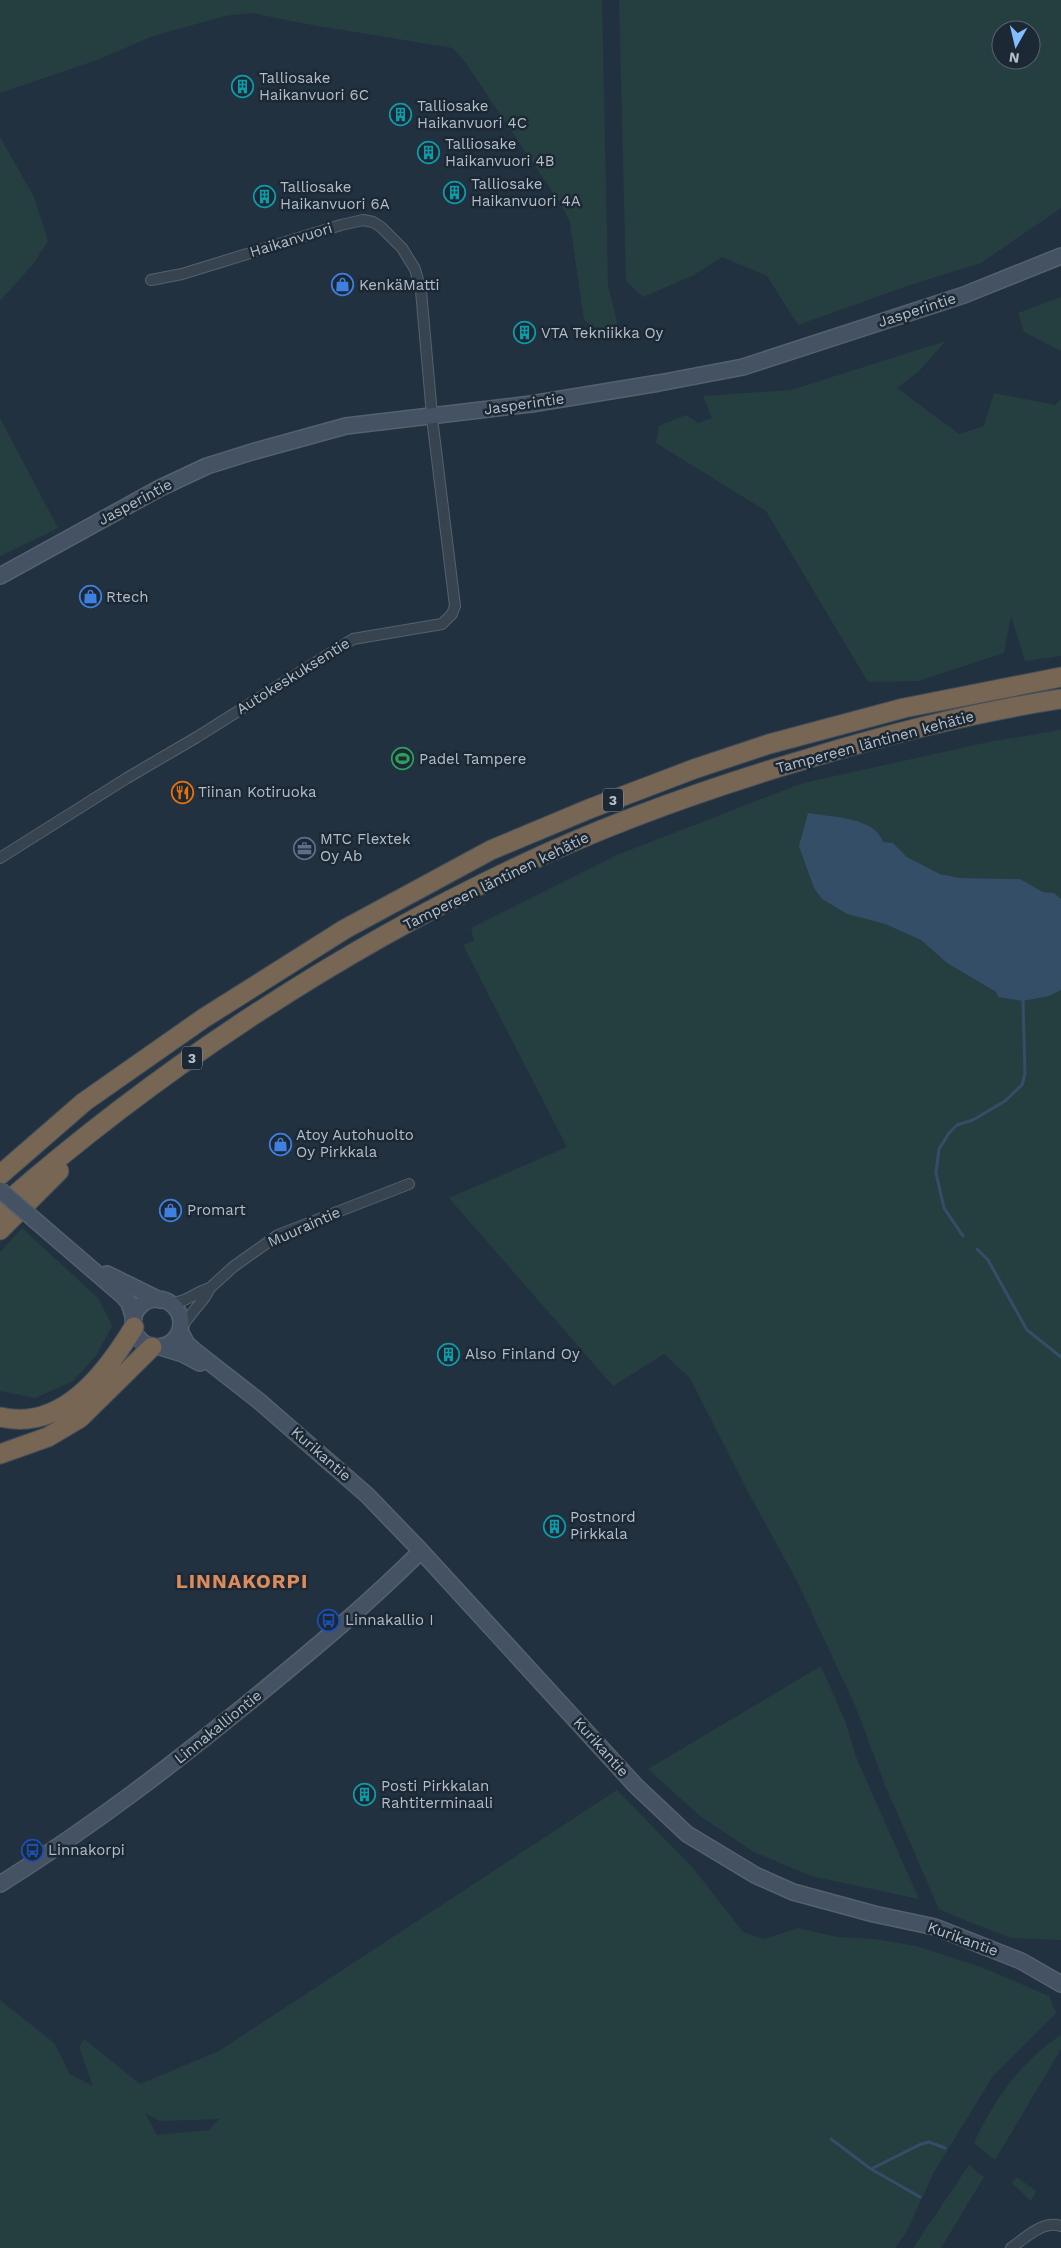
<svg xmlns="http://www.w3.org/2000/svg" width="1061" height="2248" font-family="'Work Sans',sans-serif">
  <rect width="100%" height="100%" fill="#223140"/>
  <path fill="#253f41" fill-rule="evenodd" d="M 0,0 L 602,0 L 608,286 L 619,330 L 613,342 L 584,320 L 570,223 L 562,206 L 465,62 L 453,48 L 312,25 L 251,13 L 225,16 L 153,36 L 97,60 L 0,93 Z
    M 619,0 L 1061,0 L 1061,208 L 981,263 L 910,285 L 798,325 L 767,276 L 722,257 L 694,275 L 643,297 L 626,281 ZM 1001,30 L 1031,30 L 1031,60 L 1001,60 Z
    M 0,137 L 34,197 L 48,241 L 33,264 L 0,301 Z
    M 1061,297 L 1061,351 L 1024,332 L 1018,313 Z
    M 946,341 L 918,372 L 897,388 L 959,434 L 984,426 L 994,393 L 1055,405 L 1061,399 L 1061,656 L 1025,661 L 1011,616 L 1004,653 L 918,681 L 868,682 L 766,511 L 656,443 L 659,426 L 686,415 L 698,423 L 712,418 L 703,396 L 791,390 Z
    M 0,418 L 58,528 L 0,556 Z
    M 1061,730 L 1061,899 L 1054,893 L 1043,892 L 1020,879 L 960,878 L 940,874 L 907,857 L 893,843 L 822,899 L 847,914 L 885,924 L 921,940 L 947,963 L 996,992 L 998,997 L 1023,1001 L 1049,996 L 1061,990 L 1061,1940 L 1011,1938 L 957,1917 L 939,1909 L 885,1785 L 857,1710 L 798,1583 L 747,1490 L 690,1378 L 664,1354 L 613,1386 L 449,1198 L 567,1147 L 463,945 L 474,941 L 471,928 L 617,855 L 803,783 L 989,742 Z
    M 22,1228 L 99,1299 L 112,1326 L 96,1356 L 73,1381 L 35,1398 L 0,1391 L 0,1252 Z
    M 821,1666 L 845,1721 L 856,1757 L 919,1899 L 811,1876 L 754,1852 L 700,1816 L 648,1769 Z
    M 617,1790 L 693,1868 L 743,1932 L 764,1939 L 798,1928 L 837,1937 L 874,1939 L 916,1946 L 981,1967 L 1049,1996 L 1056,2013 L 993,2076 L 934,2172 L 906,2233 L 895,2248 L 0,2248 L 0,2000 L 54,2043 L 70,2074 L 93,2086 L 79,2047 L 84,2039 L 140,2084 L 219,2051 ZM 145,2113 L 160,2121 L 219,2119 L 209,2130 L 157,2135 Z
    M 1061,2035 L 1061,2049 L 995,2160 L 974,2143 C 994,2100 1021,2061 1061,2035 Z
    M 969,2165 L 984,2177 L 941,2248 L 913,2248 Z
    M 1017,2177 L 1036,2191 L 1031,2201 L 1012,2183 Z"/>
  <path fill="#354e68" d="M 808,813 C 830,817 876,817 883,842 L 893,843 L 907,857 L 940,874 L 960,878 L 1020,879 L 1043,892 L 1054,893 L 1061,899 L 1061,990 L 1049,996 L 1023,1001 L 998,997 L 996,992 L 947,963 L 921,940 L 885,924 L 847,914 L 822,899 L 814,888 L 799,846 Z"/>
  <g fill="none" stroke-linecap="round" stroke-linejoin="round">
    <path stroke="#354e68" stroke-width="3" d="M 963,1236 L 944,1208 L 936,1173 L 939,1149 L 949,1133 L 957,1125 L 973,1120 L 1005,1101 L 1022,1085 L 1025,1074 L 1023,1001
      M 977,1249 L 988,1260 L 1027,1330 L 1061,1357
      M 831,2139 L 871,2169 L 920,2197
      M 871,2169 L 921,2144 L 929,2142 L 945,2148"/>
    <defs>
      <path id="street" d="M 0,858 L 127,778 L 197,737 L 353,639 L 442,624 L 452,614 L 455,606 L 433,426 L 421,291 L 415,269 L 402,248 L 381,227 L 373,222 L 363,220 L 341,225 L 182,274 L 151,280
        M 167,1302 C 187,1304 192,1293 210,1288
        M 181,1327 L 205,1297 L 210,1288 L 233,1267 L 278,1235 L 409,1184
        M 1011,2248 C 1025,2238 1043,2220 1061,2226"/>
      <path id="secondary" d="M 0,576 L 160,488 L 207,466 L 255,451 L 346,426 L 531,404 L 659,383 L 743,367 L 964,295 L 1061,256
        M 51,1234 L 123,1296 L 129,1303 L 134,1319
        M 107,1274 L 160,1300
        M133 1323a24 24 0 1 1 48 0a24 24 0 1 1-48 0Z
        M 180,1331 L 187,1344 L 195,1351 L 259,1401 L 367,1495 L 421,1551 L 636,1786 L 687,1834 L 755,1875 L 793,1892 L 874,1914 L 935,1927 L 1021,1961 L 1061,1984
        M 160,1347 L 183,1354 L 200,1363
        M 0,1884 C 92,1827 176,1762 259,1694 C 315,1648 370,1602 421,1551"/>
      <path id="highway" d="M 0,1175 L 84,1102 L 204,1018 L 345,929 L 491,850 L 589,809 L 694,769 L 769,744 L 904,708 L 1061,677
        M 0,1208 C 153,1073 334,953 519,866 C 612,822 711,787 810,758 C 892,733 976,712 1061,699
        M 0,1230 L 59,1171
        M 0,1417 C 62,1432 106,1373 134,1327
        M 0,1454 L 48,1437 L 80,1418 L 152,1347"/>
    </defs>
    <use href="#street" stroke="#55616d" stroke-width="12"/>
    <use href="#secondary" stroke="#55616d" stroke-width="18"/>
    <use href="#highway" stroke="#424e5a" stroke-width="21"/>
    <use href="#street" stroke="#37434f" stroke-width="10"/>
    <use href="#secondary" stroke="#445263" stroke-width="15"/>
    <use href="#highway" stroke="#766653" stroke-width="19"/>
    <defs>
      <path id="secondary-bridge" d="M 0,1190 L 51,1234"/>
    </defs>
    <use href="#secondary-bridge" stroke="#55616d" stroke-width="18" stroke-linecap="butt"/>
    <use href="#secondary-bridge" stroke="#445263" stroke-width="15"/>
  </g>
  <defs>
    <symbol id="building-ring" viewBox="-11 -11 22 22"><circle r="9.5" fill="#1c2834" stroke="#0f9aa8" stroke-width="1.5"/><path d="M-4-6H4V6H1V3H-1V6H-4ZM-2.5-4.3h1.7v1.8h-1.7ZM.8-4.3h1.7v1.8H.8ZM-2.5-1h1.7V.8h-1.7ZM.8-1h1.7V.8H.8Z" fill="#0f9aa8"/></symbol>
    <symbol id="shop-ring" viewBox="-11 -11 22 22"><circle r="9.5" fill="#1c2834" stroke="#3f7fe0" stroke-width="1.5"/><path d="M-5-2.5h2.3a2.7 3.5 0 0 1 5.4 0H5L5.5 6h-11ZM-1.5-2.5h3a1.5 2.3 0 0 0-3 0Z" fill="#3f7fe0"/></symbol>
    <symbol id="stadium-ring" viewBox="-11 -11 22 22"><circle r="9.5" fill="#1c2834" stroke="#2e9e5b" stroke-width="1.5"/><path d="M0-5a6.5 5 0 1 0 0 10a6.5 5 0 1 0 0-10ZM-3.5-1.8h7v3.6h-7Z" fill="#2e9e5b"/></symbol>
    <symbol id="restaurant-ring" viewBox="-11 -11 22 22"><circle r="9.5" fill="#1c2834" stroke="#e8710a" stroke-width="1.5"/><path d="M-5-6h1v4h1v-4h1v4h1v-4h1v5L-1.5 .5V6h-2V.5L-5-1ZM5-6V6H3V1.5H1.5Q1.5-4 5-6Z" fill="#e8710a"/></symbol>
    <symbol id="office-ring" viewBox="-11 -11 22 22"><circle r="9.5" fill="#1c2834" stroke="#5c6f8a" stroke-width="1.5"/><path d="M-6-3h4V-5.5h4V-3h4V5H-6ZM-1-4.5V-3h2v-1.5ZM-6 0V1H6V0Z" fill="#5c6f8a"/></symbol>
    <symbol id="bus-ring" viewBox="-11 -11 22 22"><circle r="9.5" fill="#1c2834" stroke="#1a4fb4" stroke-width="1.5"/><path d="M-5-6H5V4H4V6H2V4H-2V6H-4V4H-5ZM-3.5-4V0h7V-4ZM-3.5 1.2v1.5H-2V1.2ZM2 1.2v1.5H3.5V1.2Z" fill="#1a4fb4"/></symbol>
  </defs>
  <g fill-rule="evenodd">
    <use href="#building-ring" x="230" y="74" width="25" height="25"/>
    <use href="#building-ring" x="388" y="102" width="25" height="25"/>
    <use href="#building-ring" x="416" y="140" width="25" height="25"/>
    <use href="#building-ring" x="442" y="180" width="25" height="25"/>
    <use href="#building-ring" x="252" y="184" width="25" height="25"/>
    <use href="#shop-ring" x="330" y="272" width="25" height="25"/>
    <use href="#building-ring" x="512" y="320" width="25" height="25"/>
    <use href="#shop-ring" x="78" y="584" width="25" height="25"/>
    <use href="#stadium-ring" x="390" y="746" width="25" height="25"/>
    <use href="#restaurant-ring" x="170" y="780" width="25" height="25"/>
    <use href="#office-ring" x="292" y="836" width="25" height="25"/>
    <use href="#shop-ring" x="268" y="1132" width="25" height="25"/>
    <use href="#shop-ring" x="158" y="1198" width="25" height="25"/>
    <use href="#building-ring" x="436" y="1342" width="25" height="25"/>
    <use href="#building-ring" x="542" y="1514" width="25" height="25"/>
    <use href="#bus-ring" x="316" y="1608" width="25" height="25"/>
    <use href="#building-ring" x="352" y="1782" width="25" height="25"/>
    <use href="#bus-ring" x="20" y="1838" width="25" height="25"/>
  </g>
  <g text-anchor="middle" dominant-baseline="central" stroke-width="5" stroke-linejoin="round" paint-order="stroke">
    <g fill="#1c2834" stroke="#86919d" stroke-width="1">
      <rect x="603" y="788.5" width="20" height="23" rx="4"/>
      <rect x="182" y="1046.5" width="20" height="23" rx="4"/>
    </g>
    <g font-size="14" font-weight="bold" fill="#b3beca">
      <text x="613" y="800">3</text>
      <text x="192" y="1058">3</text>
    </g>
    <g font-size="15" fill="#b3beca" stroke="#1c2834" text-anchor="start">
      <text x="259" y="78">Talliosake<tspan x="259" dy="17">Haikanvuori 6C</tspan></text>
      <text x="417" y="106">Talliosake<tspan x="417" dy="17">Haikanvuori 4C</tspan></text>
      <text x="445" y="144">Talliosake<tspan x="445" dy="17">Haikanvuori 4B</tspan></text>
      <text x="471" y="184">Talliosake<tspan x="471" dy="17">Haikanvuori 4A</tspan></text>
      <text x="280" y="187">Talliosake<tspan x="280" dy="17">Haikanvuori 6A</tspan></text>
      <text x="359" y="285">KenkäMatti</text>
      <text x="541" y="333">VTA Tekniikka Oy</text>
      <text x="106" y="597">Rtech</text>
      <text x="419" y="759">Padel Tampere</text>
      <text x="198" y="792">Tiinan Kotiruoka</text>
      <text x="320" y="839">MTC Flextek<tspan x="320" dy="17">Oy Ab</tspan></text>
      <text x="296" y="1135">Atoy Autohuolto<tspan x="296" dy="17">Oy Pirkkala</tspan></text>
      <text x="187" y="1210">Promart</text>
      <text x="465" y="1354">Also Finland Oy</text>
      <text x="570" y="1517">Postnord<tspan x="570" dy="17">Pirkkala</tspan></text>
      <text x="345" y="1620">Linnakallio I</text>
      <text x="381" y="1786">Posti Pirkkalan<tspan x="381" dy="17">Rahtiterminaali</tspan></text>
      <text x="48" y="1850">Linnakorpi</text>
    </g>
    <g font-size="15" fill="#b3beca" stroke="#1c2834">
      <text transform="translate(291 240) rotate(-17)">Haikanvuori</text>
      <text transform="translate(917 310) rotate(-18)">Jasperintie</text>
      <text transform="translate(524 404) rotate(-8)">Jasperintie</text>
      <text transform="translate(135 502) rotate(-28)">Jasperintie</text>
      <text transform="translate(293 676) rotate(-32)">Autokeskuksentie</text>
      <text transform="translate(875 742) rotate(-15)">Tampereen läntinen kehätie</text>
      <text transform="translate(496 881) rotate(-26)">Tampereen läntinen kehätie</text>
      <text transform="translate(304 1227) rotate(-24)">Muuraintie</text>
      <text transform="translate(321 1454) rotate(41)">Kurikantie</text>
      <text transform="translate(218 1727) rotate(-39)">Linnakalliontie</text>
      <text transform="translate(601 1747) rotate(48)">Kurikantie</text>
      <text transform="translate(963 1939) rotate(20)">Kurikantie</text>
    </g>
    <g font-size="20" font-weight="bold" letter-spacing="1" fill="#dc8b5c" stroke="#1c2834">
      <text x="242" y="1581">LINNAKORPI</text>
    </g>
  </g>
  <g transform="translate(1016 45) rotate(188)"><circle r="24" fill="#1c2834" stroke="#586470"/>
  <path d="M0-4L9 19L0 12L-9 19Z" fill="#83bcff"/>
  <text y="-8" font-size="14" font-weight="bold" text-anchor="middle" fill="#b3beca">N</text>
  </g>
</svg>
